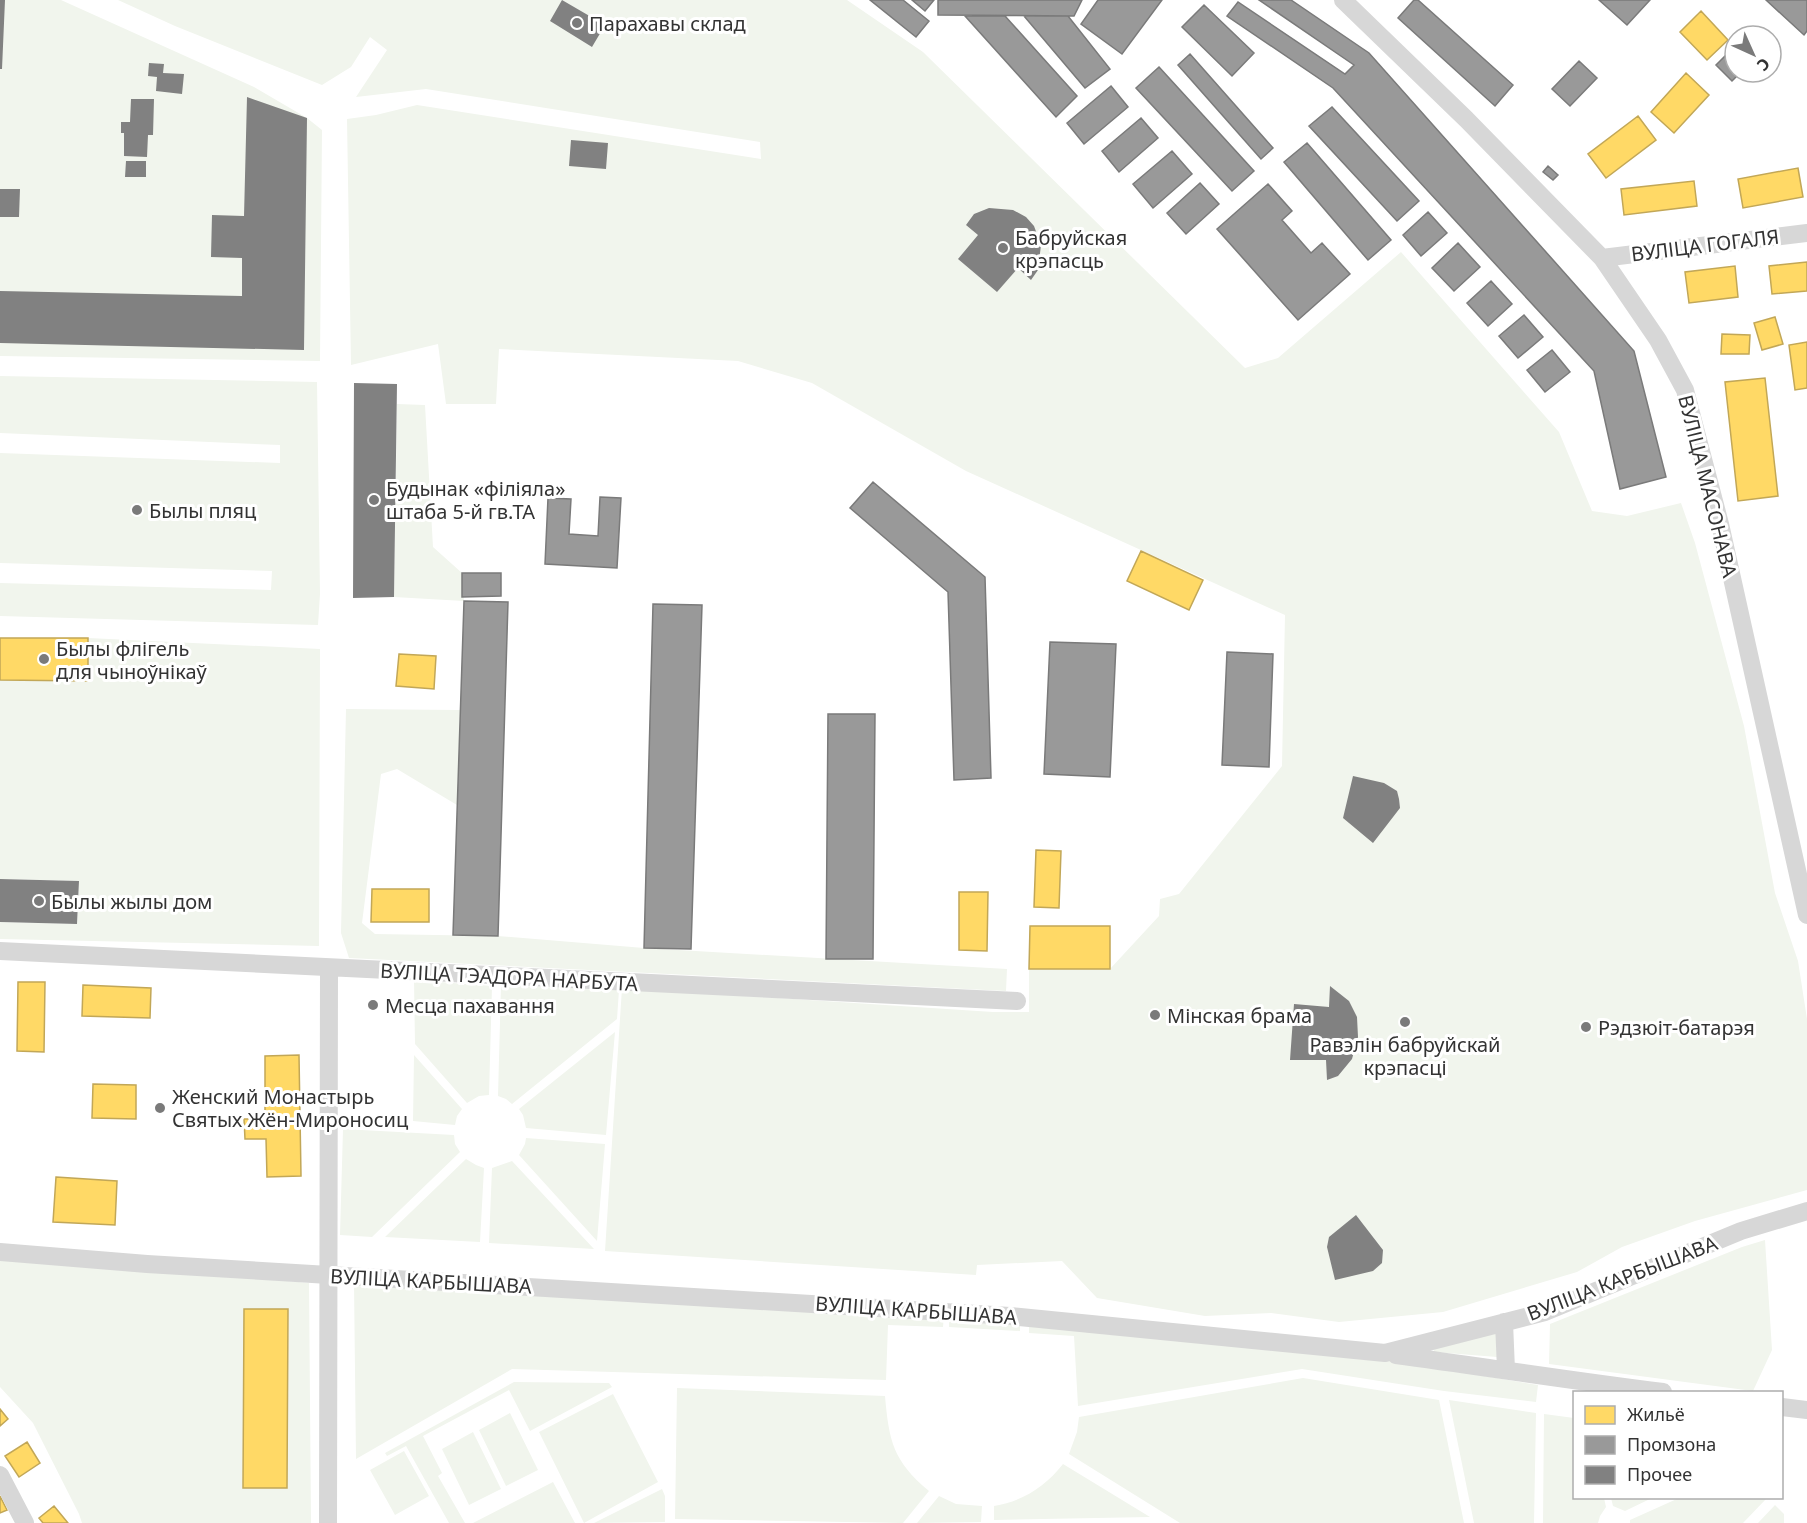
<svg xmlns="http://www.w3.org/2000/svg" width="1807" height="1523" font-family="'Noto Sans',sans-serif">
  <rect width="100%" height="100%" fill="#fff"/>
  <path fill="#f1f5ed" d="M 0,0 L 61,0 L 254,87 L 307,118 L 322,130 L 320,361 L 0,356 Z
    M 118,0 L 847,0 L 923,52 L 1245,368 L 1278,358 L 1401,252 L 1559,432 L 1592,511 L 1627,516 L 1681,503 L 1695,543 L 1744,726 L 1775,893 L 1798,961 L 1807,1019 L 1807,1190 L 1695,1221 L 1622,1247 L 1577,1272 L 1443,1312 L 1339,1322 L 1271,1313 L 1205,1316 L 1097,1298 L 1062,1261 L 977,1265 L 976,1275 L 605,1251 L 622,988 L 993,1012 L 1029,1012 L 1029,969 L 1110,969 L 1159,916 L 1160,899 L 1179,894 L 1282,766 L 1285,615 L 966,471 L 812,383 L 738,361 L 499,349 L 496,404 L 446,404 L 438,344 L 351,365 L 347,119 L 376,115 L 417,105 L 761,159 L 760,142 L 426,89 L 356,97 L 387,50 L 370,37 L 351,67 L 322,85 L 175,26 Z
    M 0,376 L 317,382 L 320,594 L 318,625 L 0,616 L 0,583 L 271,590 L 272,571 L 0,563 L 0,453 L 280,463 L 280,445 L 0,433 Z
    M 397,404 L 425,405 L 433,547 L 462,573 L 464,601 L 394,597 Z
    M 88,638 L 320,649 L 319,946 L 0,939 L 0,922 L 77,924 L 79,881 L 0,879 L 0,680 L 88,681 Z
    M 346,709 L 460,710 L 457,805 L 397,769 L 381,774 L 362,923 L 375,934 L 498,936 L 644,948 L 1007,969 L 1006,991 L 349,958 L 341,933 Z
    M 414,980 L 492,986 L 489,1095 L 479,1096 L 467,1103 L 415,1044 Z
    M 501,985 L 619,990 L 617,1019 L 512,1104 L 506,1099 L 498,1096 Z
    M 615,1032 L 606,1135 L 526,1128 L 523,1115 L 519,1109 Z
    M 414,1055 L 462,1109 L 457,1116 L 455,1125 L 413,1121 Z
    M 343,1129 L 454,1135 L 455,1144 L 460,1152 L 372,1237 L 340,1235 Z
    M 526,1138 L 605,1144 L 597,1241 L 519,1155 L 525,1144 Z
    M 466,1159 L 476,1165 L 484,1168 L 480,1242 L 385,1237 Z
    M 512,1161 L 594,1249 L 489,1243 L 492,1168 Z
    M 1765,1240 L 1772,1350 L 1753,1391 L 1549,1364 L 1550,1324 L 1742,1247 Z
    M 0,1259 L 211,1274 L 309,1283 L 311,1523 L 82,1523 L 79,1514 L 33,1423 L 0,1387 Z
    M 354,1283 L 944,1315 L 943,1327 L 888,1325 L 886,1380 L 512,1369 L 356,1459 Z
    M 949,1315 L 1020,1322 L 1020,1331 L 949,1327 Z
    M 1029,1322 L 1383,1359 L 1538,1385 L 1536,1402 L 1444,1391 L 1302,1369 L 1078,1406 L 1074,1336 L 1029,1333 Z
    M 1496,1332 L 1497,1357 L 1434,1352 L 1433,1345 Z
    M 1303,1378 L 1439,1400 L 1464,1523 L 1180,1523 L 1069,1454 L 1077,1432 L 1079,1417 Z
    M 514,1382 L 609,1383 L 612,1387 L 530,1431 L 509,1390 L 423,1436 L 442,1473 L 438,1476 L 465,1523 L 449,1523 L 406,1446 L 387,1456 L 385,1453 Z
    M 677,1388 L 885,1396 C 889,1441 893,1461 929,1491 L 903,1523 L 675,1519 Z
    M 613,1394 L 658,1482 L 584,1523 L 539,1432 Z
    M 1449,1400 L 1536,1413 L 1534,1523 L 1474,1523 Z
    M 510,1413 L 538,1470 L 506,1486 L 479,1430 Z
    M 1544,1414 L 1574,1418 L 1574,1498 L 1604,1498 L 1606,1507 L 1600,1516 L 1598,1523 L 1543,1523 Z
    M 473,1432 L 501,1489 L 469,1505 L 442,1449 Z
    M 404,1451 L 429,1496 L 395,1515 L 370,1470 Z
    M 1063,1464 L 1150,1517 L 994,1520 L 994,1506 C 1023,1501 1045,1487 1063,1464 Z
    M 553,1482 L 575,1523 L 473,1523 Z
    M 662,1489 L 665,1496 L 665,1522 L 594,1523 Z
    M 939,1496 L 956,1504 L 982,1506 L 981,1522 L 917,1523 Z
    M 1611,1498 L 1652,1498 L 1625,1511 L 1613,1506 Z
    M 1679,1498 L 1765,1498 L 1766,1499 L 1743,1523 L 1630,1523 L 1630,1520 Z
    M 1775,1505 L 1784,1514 L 1784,1523 L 1758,1523 Z"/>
  <path fill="#ffd966" stroke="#c2a757" stroke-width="1.5" d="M 1701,11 L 1728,40 L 1707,60 L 1680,32 Z
    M 1686,73 L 1709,95 L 1674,133 L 1651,112 Z
    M 1638,116 L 1656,140 L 1606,178 L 1588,154 Z
    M 1798,168 L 1803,197 L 1743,208 L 1738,179 Z
    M 1694,181 L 1697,206 L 1624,215 L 1621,189 Z
    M 1807,262 L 1807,291 L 1772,294 L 1769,266 Z
    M 1735,266 L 1738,297 L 1689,303 L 1685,272 Z
    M 1775,317 L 1783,344 L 1762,350 L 1754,323 Z
    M 1722,334 L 1750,335 L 1749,354 L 1721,354 Z
    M 1807,342 L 1807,388 L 1795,390 L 1789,345 Z
    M 1765,378 L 1778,496 L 1738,501 L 1725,382 Z
    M 1141,551 L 1203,580 L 1189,610 L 1127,581 Z
    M 0,638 L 88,638 L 88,681 L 0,680 Z
    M 399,654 L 436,656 L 434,689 L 396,686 Z
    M 1036,850 L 1061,851 L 1059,908 L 1034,907 Z
    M 372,889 L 429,889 L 429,922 L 371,922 Z
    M 959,892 L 988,892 L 987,951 L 959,950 Z
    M 1030,926 L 1110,926 L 1110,969 L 1029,969 Z
    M 18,982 L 45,982 L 44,1052 L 17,1051 Z
    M 83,985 L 151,988 L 150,1018 L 82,1016 Z
    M 299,1055 L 301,1176 L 267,1177 L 266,1139 L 245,1139 L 244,1119 L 265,1119 L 265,1056 Z
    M 93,1084 L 136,1085 L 136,1119 L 92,1118 Z
    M 56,1177 L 117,1181 L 115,1225 L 53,1222 Z
    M 244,1309 L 288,1309 L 287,1488 L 243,1488 Z
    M 0,1409 L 8,1419 L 0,1426 Z
    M 27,1442 L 40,1463 L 19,1477 L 5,1456 Z
    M 0,1496 L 7,1510 L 0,1513 Z
    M 54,1506 L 68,1523 L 43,1523 L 39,1518 Z"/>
  <path fill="#999" stroke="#7a7a7a" stroke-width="1.5" d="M 870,0 L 903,0 L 929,21 L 916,37 Z
    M 912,0 L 934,0 L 925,11 Z
    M 938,0 L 1082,0 L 1074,16 L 938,15 Z
    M 1098,0 L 1162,0 L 1122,54 L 1081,24 Z
    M 1259,0 L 1291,0 L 1369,53 L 1634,351 L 1666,477 L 1620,489 L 1594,371 L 1333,88 L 1227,16 L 1238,2 L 1345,74 L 1354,65 Z
    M 1414,0 L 1418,0 L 1513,85 L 1495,106 L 1398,18 Z
    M 1599,0 L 1650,0 L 1627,25 Z
    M 1766,0 L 1807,0 L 1807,31 L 1804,35 Z
    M 1204,5 L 1254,53 L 1232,76 L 1182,27 Z
    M 965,16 L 1005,16 L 1077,96 L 1056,117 Z
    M 1024,16 L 1068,16 L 1110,69 L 1085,88 Z
    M 1190,54 L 1273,148 L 1261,159 L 1178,65 Z
    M 1727,54 L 1735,61 L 1735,72 L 1741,72 L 1732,81 L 1716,65 Z
    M 1579,61 L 1597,78 L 1570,106 L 1552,89 Z
    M 1159,67 L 1254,171 L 1232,191 L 1136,88 Z
    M 1111,86 L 1128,107 L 1084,144 L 1067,123 Z
    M 1332,107 L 1419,201 L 1397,221 L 1309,126 Z
    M 1141,118 L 1158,138 L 1119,172 L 1102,151 Z
    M 1307,143 L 1391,240 L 1368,260 L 1284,162 Z
    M 1172,151 L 1192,174 L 1153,208 L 1133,184 Z
    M 1548,166 L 1558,175 L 1553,180 L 1543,172 Z
    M 1200,183 L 1219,204 L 1186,234 L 1167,213 Z
    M 1268,184 L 1292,211 L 1282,220 L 1311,253 L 1322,243 L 1350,274 L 1298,320 L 1217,229 Z
    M 1428,212 L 1447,233 L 1421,256 L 1403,235 Z
    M 1458,243 L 1480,267 L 1454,291 L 1432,268 Z
    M 1491,281 L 1512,304 L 1488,326 L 1467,303 Z
    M 1524,315 L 1543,337 L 1518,358 L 1499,336 Z
    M 1552,350 L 1570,372 L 1545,392 L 1527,370 Z
    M 873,482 L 985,577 L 991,778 L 954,780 L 948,592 L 850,508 Z
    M 600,497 L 621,498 L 617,568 L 545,564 L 548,498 L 571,499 L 569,534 L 598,536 Z
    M 462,573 L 501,573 L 501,596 L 462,597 Z
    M 464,601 L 508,602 L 498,936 L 453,935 Z
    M 653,604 L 702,605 L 691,949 L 644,948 Z
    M 1050,642 L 1116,644 L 1110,777 L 1044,774 Z
    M 1227,652 L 1273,654 L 1269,767 L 1222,765 Z
    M 828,714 L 875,714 L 873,959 L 826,959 Z"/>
  <path fill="#818181" d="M 0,0 L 5,0 L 2,69 L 0,69 Z
    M 562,0 L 605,25 L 592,47 L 550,21 Z
    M 149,63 L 164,64 L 163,73 L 184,74 L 182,94 L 156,91 L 157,77 L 148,76 Z
    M 247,97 L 307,118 L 304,350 L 0,343 L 0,291 L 242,296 L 242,258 L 211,257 L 212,215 L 244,216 Z
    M 131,99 L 154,99 L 153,135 L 148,135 L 147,157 L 124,156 L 124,133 L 121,133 L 121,122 L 130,122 Z
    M 571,140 L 608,143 L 606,169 L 569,166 Z
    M 126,161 L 146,161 L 146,177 L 125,177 Z
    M 0,189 L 20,189 L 19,217 L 0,217 Z
    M 989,208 L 1013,210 L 1026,217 L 1034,226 L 1041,245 L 1038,270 L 1031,280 L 1018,268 L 997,292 L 958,259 L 978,235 L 966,225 L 974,214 Z
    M 354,383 L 397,384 L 394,597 L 353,598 Z
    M 1353,776 L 1384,783 L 1397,791 L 1399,799 L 1400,808 L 1373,843 L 1343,818 Z
    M 0,879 L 79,881 L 77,924 L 0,922 Z
    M 1330,986 L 1349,1001 L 1357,1017 L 1358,1037 L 1352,1059 L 1338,1076 L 1327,1080 L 1326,1060 L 1290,1060 L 1294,1004 L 1329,1007 Z
    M 1356,1215 L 1383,1250 L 1382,1263 L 1373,1271 L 1335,1280 L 1327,1247 L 1329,1237 Z"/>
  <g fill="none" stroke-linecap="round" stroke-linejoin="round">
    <path stroke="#d7d7d7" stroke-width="18" d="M 1343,0 L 1466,119 L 1602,258 L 1658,340 L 1685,390 L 1720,524 L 1807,915
      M 1602,258 L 1807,233
      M 0,951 L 1017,1001
      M 0,1252 L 147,1264 L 1010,1316 L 1385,1353 L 1545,1312 L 1741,1231 L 1807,1211
      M 1504,1322 L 1506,1370
      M 1396,1355 C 1485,1367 1574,1381 1663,1392
      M 1782,1407 L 1807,1410
      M 0,1475 L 25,1523
      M 328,1523 L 329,968"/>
  </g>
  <g fill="#7a7a7a" stroke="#fff" stroke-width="2">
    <circle cx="577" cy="23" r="6"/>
    <circle cx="1003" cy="248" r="6"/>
    <circle cx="374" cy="500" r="6"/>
    <circle cx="137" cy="510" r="6"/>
    <circle cx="44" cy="659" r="6"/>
    <circle cx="39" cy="901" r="6"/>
    <circle cx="373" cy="1005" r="6"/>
    <circle cx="1155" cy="1015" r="6"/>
    <circle cx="1405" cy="1022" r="6"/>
    <circle cx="1586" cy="1027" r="6"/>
    <circle cx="160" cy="1108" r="6"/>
  </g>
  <g text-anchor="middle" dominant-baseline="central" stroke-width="6" stroke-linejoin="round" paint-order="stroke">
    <g font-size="20" fill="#333" stroke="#fff" text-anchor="start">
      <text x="589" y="23">Парахавы склад</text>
      <text x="1015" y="237">Бабруйская<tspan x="1015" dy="23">крэпасць</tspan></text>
      <text x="386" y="488">Будынак «філіяла»<tspan x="386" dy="23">штаба 5-й гв.ТА</tspan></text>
      <text x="149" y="510">Былы пляц</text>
      <text x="56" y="648">Былы флігель<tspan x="56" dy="23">для чыноўнікаў</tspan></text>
      <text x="51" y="901">Былы жылы дом</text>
      <text x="385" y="1005">Месца пахавання</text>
      <text x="1167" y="1015">Мінская брама</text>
      <text x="1598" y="1027">Рэдзюіт-батарэя</text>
      <text x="1405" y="1044" text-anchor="middle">Равэлін бабруйскай<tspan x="1405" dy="23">крэпасці</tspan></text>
      <text x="172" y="1096">Женский Монастырь<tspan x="172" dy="23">Святых Жён-Мироносиц</tspan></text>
    </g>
    <g font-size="20" fill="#333" stroke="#fff">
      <text transform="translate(1705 245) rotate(-7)">ВУЛІЦА ГОГАЛЯ</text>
      <text transform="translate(1708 486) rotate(76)">ВУЛІЦА МАСОНАВА</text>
      <text transform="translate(509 977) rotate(3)">ВУЛІЦА ТЭАДОРА НАРБУТА</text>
      <text transform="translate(1622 1278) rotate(-21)">ВУЛІЦА КАРБЫШАВА</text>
      <text transform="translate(431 1281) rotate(3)">ВУЛІЦА КАРБЫШАВА</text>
      <text transform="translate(916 1310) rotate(4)">ВУЛІЦА КАРБЫШАВА</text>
    </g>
  </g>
  <rect x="1573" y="1391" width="210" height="108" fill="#ffffff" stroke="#adadad" stroke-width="1.5"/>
  <rect x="1585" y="1406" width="30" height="18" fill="#ffd966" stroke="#adadad" stroke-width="1.5"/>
  <text x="1627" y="1421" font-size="18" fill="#333333">Жильё</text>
  <rect x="1585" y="1436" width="30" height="18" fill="#999999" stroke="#adadad" stroke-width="1.5"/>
  <text x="1627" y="1451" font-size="18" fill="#333333">Промзона</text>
  <rect x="1585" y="1466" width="30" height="18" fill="#818181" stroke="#adadad" stroke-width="1.5"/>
  <text x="1627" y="1481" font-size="18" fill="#333333">Прочее</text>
  <g transform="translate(1753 54) rotate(135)"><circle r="28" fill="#ffffff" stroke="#adadad" stroke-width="1.5"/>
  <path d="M0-4.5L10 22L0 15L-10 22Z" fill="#7a7a7a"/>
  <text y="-9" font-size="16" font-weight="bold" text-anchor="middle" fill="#333333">С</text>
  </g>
</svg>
